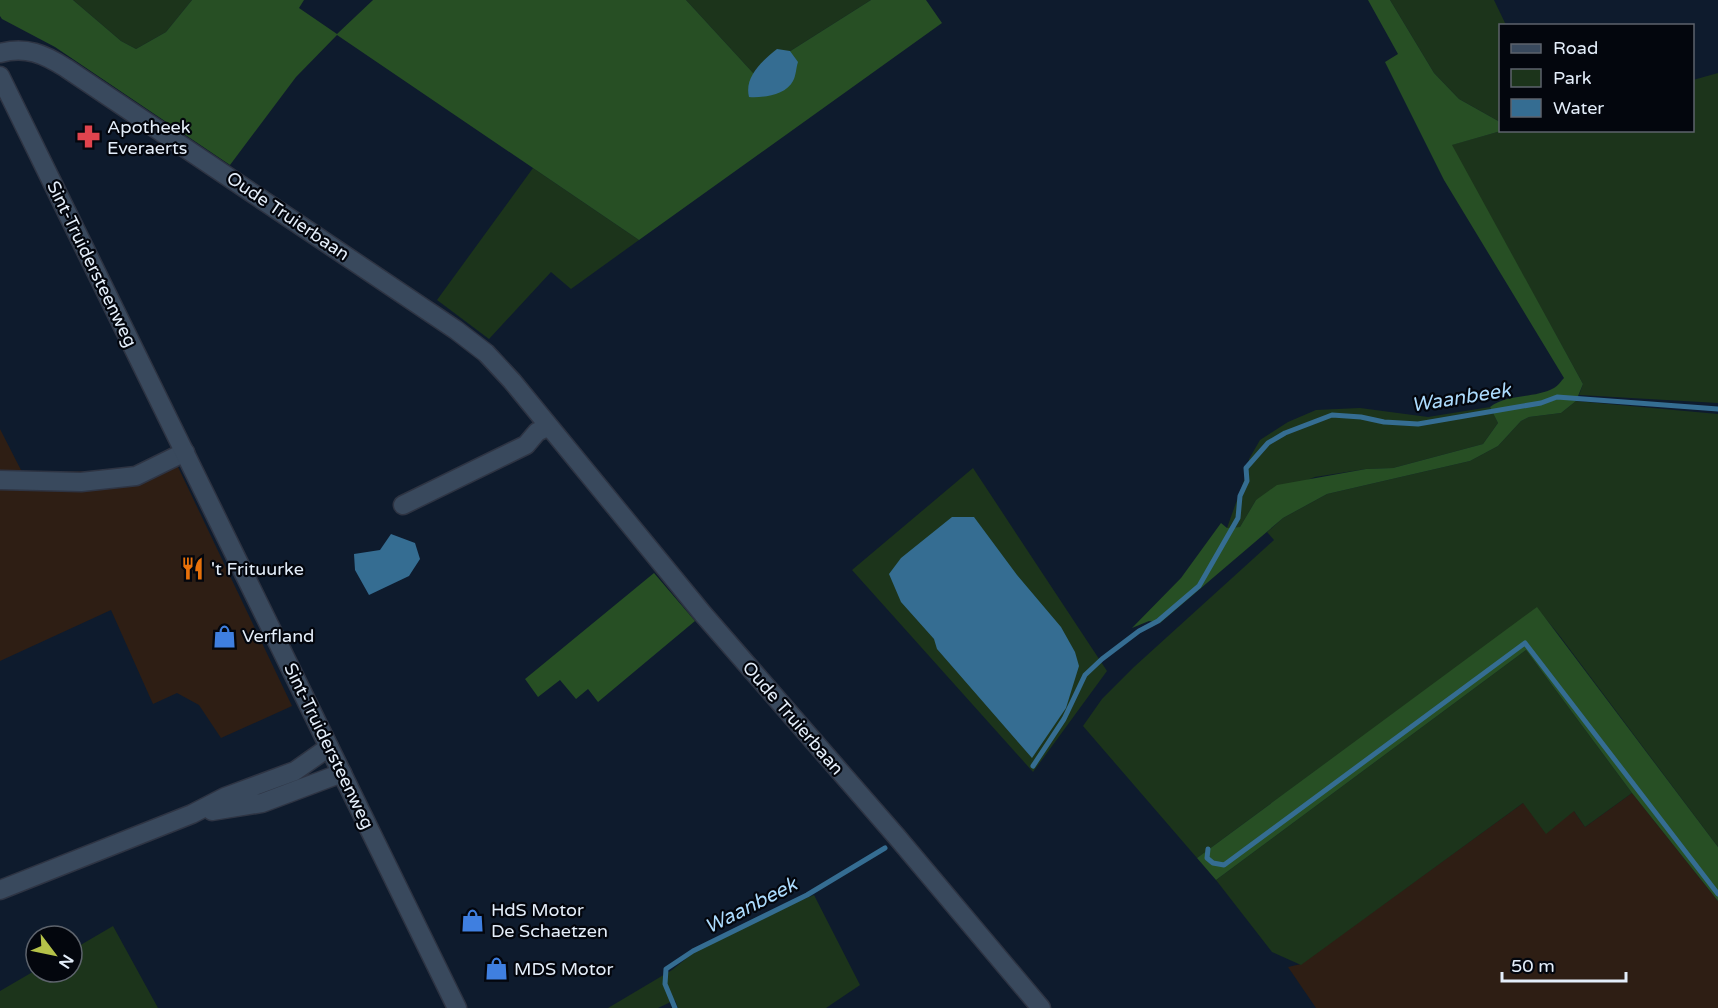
<svg xmlns="http://www.w3.org/2000/svg" width="1718" height="1008" font-family="'Varela Round',sans-serif">
  <rect width="100%" height="100%" fill="#0e1b2d"/>
  <path fill="#2e1e14" d="M 0,429 L 22,472 L 126,471 L 151,464 L 169,448 L 292,706 L 221,738 L 199,705 L 177,693 L 153,704 L 111,610 L 0,661 Z
    M 1632,793 L 1718,901 L 1718,1008 L 1316,1008 L 1288,967 L 1301,964 L 1523,803 L 1574,811 L 1585,827 Z"/>
  <path fill="#1c341b" d="M 73,0 L 192,0 L 166,32 L 136,49 L 121,41 Z
    M 686,0 L 871,0 L 754,74 Z
    M 1390,0 L 1494,0 L 1506,25 L 1500,26 L 1500,122 L 1459,99 L 1434,73 Z
    M 1718,73 L 1718,403 L 1579,395 L 1583,384 L 1451,145 L 1501,131 L 1692,130 L 1693,80 Z
    M 533,168 L 639,240 L 571,289 L 551,272 L 489,339 L 437,300 Z
    M 1576,401 L 1718,414 L 1718,847 L 1559,635 L 1537,608 L 1197,858 L 1083,726 L 1102,699 L 1134,667 L 1274,540 L 1267,532 L 1283,518 L 1327,494 L 1470,461 L 1498,446 L 1521,421 L 1529,417 L 1561,413 Z
    M 1490,407 L 1498,423 L 1483,444 L 1393,468 L 1366,469 L 1315,477 L 1256,500 L 1240,527 L 1227,528 L 1247,472 L 1249,459 L 1260,440 L 1288,422 L 1316,410 L 1360,408 L 1428,417 Z
    M 973,468 L 1107,671 L 1033,772 L 852,570 Z
    M 1526,650 L 1632,793 L 1585,827 L 1574,811 L 1546,834 L 1523,803 L 1301,965 L 1272,952 L 1216,880 Z
    M 814,895 L 860,985 L 826,1008 L 678,1008 L 675,1000 L 658,1008 L 608,1008 L 672,970 L 693,953 L 762,916 Z
    M 113,926 L 158,1008 L 0,1008 L 0,991 L 36,970 L 36,972 L 72,972 L 72,950 Z"/>
  <path fill="#274f24" d="M 0,0 L 73,0 L 121,41 L 136,49 L 166,32 L 192,0 L 304,0 L 299,8 L 337,34 L 373,0 L 686,0 L 754,74 L 871,0 L 926,0 L 942,23 L 639,240 L 337,35 L 296,77 L 230,165 L 55,47 L 2,19 L 0,16 Z
    M 1368,0 L 1390,0 L 1434,73 L 1459,99 L 1500,122 L 1501,131 L 1452,145 L 1583,384 L 1576,401 L 1561,413 L 1529,417 L 1521,421 L 1498,446 L 1470,461 L 1327,494 L 1283,518 L 1160,623 L 1149,621 L 1132,628 L 1181,578 L 1221,523 L 1227,528 L 1240,527 L 1256,500 L 1277,485 L 1366,469 L 1393,468 L 1483,444 L 1498,423 L 1490,407 C 1508,393 1534,399 1554,388 C 1558,386 1561,381 1564,378 L 1444,180 L 1385,62 L 1398,54 Z
    M 654,573 L 695,621 L 598,702 L 588,689 L 576,699 L 560,680 L 538,697 L 525,679 Z
    M 1537,607 L 1718,847 L 1718,901 L 1632,793 L 1526,650 L 1216,880 L 1197,858 Z"/>
  <path fill="#356d92" d="M 777,49 L 790,51 L 798,62 C 796,68 796,76 793,81 C 786,95 763,98 749,97 C 744,77 762,61 777,49 Z
    M 952,517 L 974,517 L 1017,575 L 1061,627 L 1075,652 L 1079,666 L 1066,708 L 1032,758 L 937,649 L 934,639 L 901,602 L 889,574 L 901,558 Z
    M 391,534 L 415,543 L 420,559 L 409,576 L 369,595 L 355,570 L 354,554 L 380,550 Z"/>
  <g fill="none" stroke-linecap="round" stroke-linejoin="round">
    <path stroke="#356d92" stroke-width="5" d="M 1033,766 L 1064,719 L 1085,675 L 1102,659 L 1139,631 L 1158,621 L 1199,586 L 1238,518 L 1240,496 L 1247,481 L 1246,468 L 1268,443 L 1285,433 L 1332,415 L 1361,417 L 1384,422 L 1418,424 L 1541,403 L 1557,397 L 1718,409
      M 1208,849 L 1207,858 L 1213,863 L 1224,865 L 1525,643 L 1718,894
      M 675,1008 L 665,984 L 666,969 L 693,951 L 807,895 L 885,848"/>
    <defs>
      <path id="street" d="M 0,53 C 26,46 44,54 66,68 L 456,330 L 486,353 L 512,381 L 703,614 L 897,837 L 1041,1008
        M 0,480 L 81,482 L 136,476 L 185,452
        M 403,505 L 526,445 L 537,432 L 549,426
        M 212,811 L 262,803 L 342,773
        M 0,890 L 192,814 L 225,797 L 295,771 L 329,747"/>
      <path id="secondary" d="M 0,76 L 457,1008"/>
    </defs>
    <use href="#street" stroke="#2e3443" stroke-width="21"/>
    <use href="#secondary" stroke="#2e3443" stroke-width="21"/>
    <use href="#street" stroke="#39495d" stroke-width="18"/>
    <use href="#secondary" stroke="#39495d" stroke-width="18"/>
  </g>
  <defs>
    <symbol id="pharmacy-bare" viewBox="-9 -9 18 18"><path d="M-2-6h4v4h4v4h-4v4h-4v-4h-4v-4h4Z" fill="#e0444e" stroke="#03060d" stroke-width="2.5" paint-order="stroke"/></symbol>
    <symbol id="restaurant-bare" viewBox="-9 -9 18 18"><path d="M-5-6h1v4h1v-4h1v4h1v-4h1v5L-1.5 .5V6h-2V.5L-5-1ZM5-6V6H3V1.5H1.5Q1.5-4 5-6Z" fill="#e8710a" stroke="#03060d" stroke-width="2.5" paint-order="stroke"/></symbol>
    <symbol id="shop-bare" viewBox="-9 -9 18 18"><path d="M-5-2.5h2.3a2.7 3.5 0 0 1 5.4 0H5L5.5 6h-11ZM-1.5-2.5h3a1.5 2.3 0 0 0-3 0Z" fill="#3f7fe0" stroke="#03060d" stroke-width="2.5" paint-order="stroke"/></symbol>
  </defs>
  <g fill-rule="evenodd">
    <use href="#pharmacy-bare" x="72" y="120" width="33" height="33"/>
    <use href="#restaurant-bare" x="176" y="552" width="33" height="33"/>
    <use href="#shop-bare" x="208" y="620" width="33" height="33"/>
    <use href="#shop-bare" x="456" y="904" width="33" height="33"/>
    <use href="#shop-bare" x="480" y="952" width="33" height="33"/>
  </g>
  <g text-anchor="middle" dominant-baseline="central" stroke-width="4.5" stroke-linejoin="round" paint-order="stroke">
    <g font-size="18" fill="#e4eefa" stroke="#03060d" text-anchor="start">
      <text x="107" y="127">Apotheek<tspan x="107" dy="21">Everaerts</tspan></text>
      <text x="211" y="569">'t Frituurke</text>
      <text x="242" y="636">Verfland</text>
      <text x="491" y="910">HdS Motor<tspan x="491" dy="21">De Schaetzen</tspan></text>
      <text x="514" y="969">MDS Motor</text>
    </g>
    <g font-size="18" fill="#e4eefa" stroke="#03060d">
      <text transform="translate(288 216) rotate(34)">Oude Truierbaan</text>
      <text transform="translate(92 264) rotate(64)">Sint-Truidersteenweg</text>
      <text transform="translate(793 718) rotate(49)">Oude Truierbaan</text>
      <text transform="translate(329 746) rotate(64)">Sint-Truidersteenweg</text>
    </g>
    <g font-size="20" font-style="italic" fill="#acdbfd" stroke="#03060d">
      <text transform="translate(1461 398) rotate(-9)">Waanbeek</text>
      <text transform="translate(751 906) rotate(-27)">Waanbeek</text>
    </g>
  </g>
  <rect x="1499" y="24" width="195" height="108" fill="#03060d" stroke="#5d636c" stroke-width="1.5"/>
  <rect x="1511" y="44" width="30" height="9" fill="#39495d" stroke="#5d636c" stroke-width="1.5"/>
  <text x="1553" y="54" font-size="18" fill="#e4eefa">Road</text>
  <rect x="1511" y="69" width="30" height="18" fill="#1c341b" stroke="#5d636c" stroke-width="1.5"/>
  <text x="1553" y="84" font-size="18" fill="#e4eefa">Park</text>
  <rect x="1511" y="99" width="30" height="18" fill="#356d92" stroke="#5d636c" stroke-width="1.5"/>
  <text x="1553" y="114" font-size="18" fill="#e4eefa">Water</text>
  <g transform="translate(54 954) rotate(122)"><circle r="28" fill="#03060d" stroke="#5d636c" stroke-width="1.5"/>
  <path d="M0-4.5L10 22L0 15L-10 22Z" fill="#b5c249"/>
  <text y="-9" font-size="16" font-weight="bold" text-anchor="middle" fill="#e4eefa">N</text>
  </g>
  <path d="M1502 972v9h124v-9" fill="none" stroke="#e4eefa" stroke-width="3"/>
  <text x="1511" y="972" font-size="18" fill="#e4eefa" stroke="#03060d" stroke-width="4.5" paint-order="stroke">50 m</text>
</svg>
